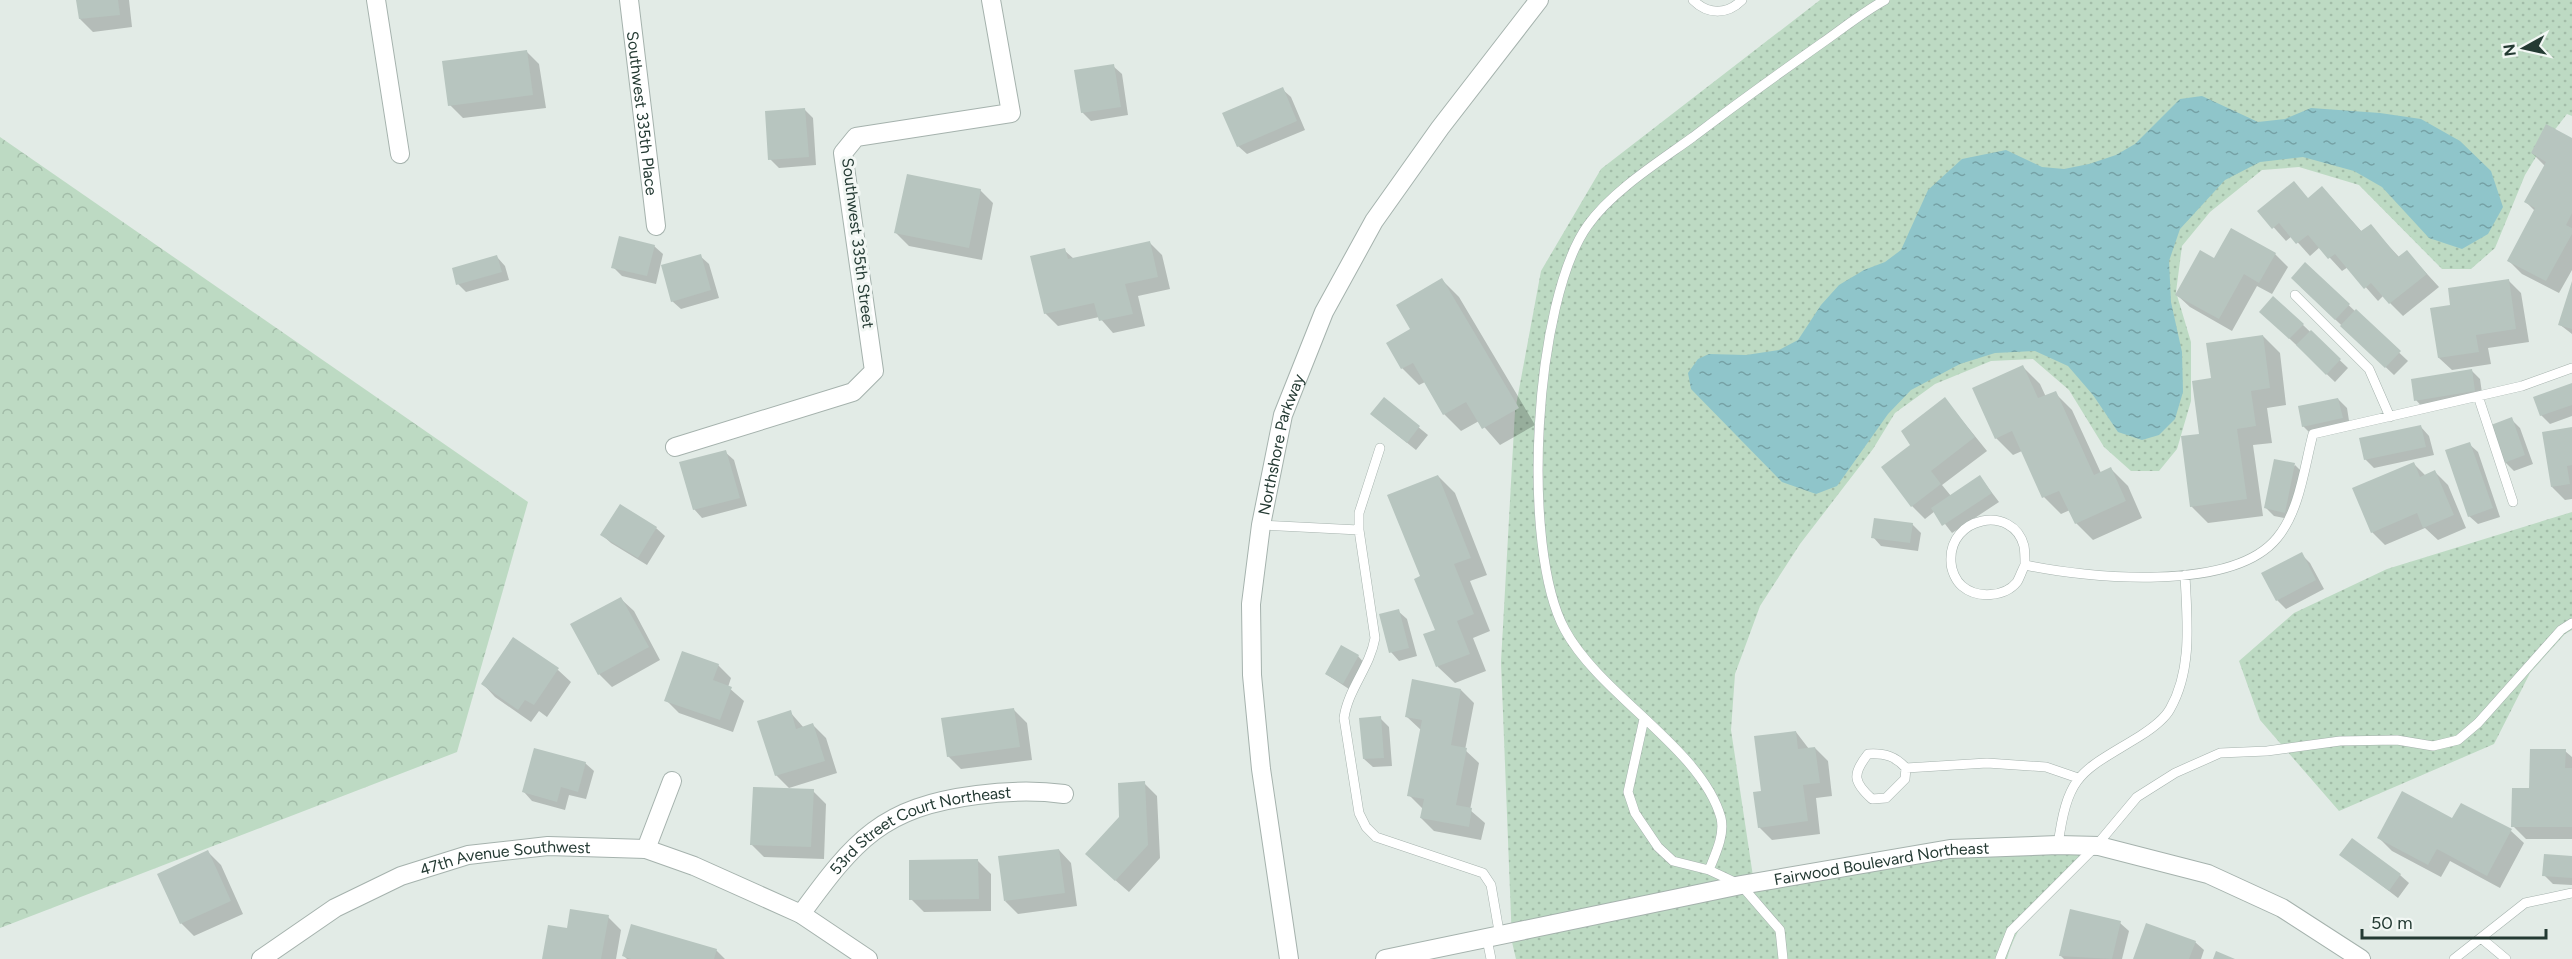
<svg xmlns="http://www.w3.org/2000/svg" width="2572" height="959" font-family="Figtree,sans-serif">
  <defs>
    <pattern id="grass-dots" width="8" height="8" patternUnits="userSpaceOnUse" patternTransform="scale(1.5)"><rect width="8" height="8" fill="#bddac3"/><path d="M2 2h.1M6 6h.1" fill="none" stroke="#a2bca8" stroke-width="1.8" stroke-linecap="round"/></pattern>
    <pattern id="forest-crowns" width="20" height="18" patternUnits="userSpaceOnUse" patternTransform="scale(1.5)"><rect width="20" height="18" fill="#bddac3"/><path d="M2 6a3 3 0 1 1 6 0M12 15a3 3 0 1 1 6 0" fill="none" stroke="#a2bca8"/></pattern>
    <pattern id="water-ripples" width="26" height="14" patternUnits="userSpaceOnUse" patternTransform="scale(1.5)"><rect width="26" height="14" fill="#8fc5ca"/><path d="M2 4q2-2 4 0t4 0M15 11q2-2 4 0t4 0" fill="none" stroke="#75a1a5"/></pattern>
  </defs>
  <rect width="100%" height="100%" fill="#e2ebe6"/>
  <path fill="url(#grass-dots)" d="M 1820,0 L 2572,0 L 2572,116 L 2567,114 L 2543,145 L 2525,175 L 2495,248 L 2471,269 L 2442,269 L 2359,185 L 2299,167 L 2262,170 L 2210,212 L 2182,246 L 2176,292 L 2191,342 L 2191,401 L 2177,449 L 2159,471 L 2131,471 L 2104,447 L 2069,390 L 2033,359 L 1991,361 L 1935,384 L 1895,413 L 1873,449 L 1800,544 L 1760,606 L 1735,674 L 1731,730 L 1754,883 L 1950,849 L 2099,846 C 2063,879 2020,909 2007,959 L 1516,959 L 1512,942 L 1501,662 L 1515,411 L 1541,271 L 1601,169 Z
    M 2572,512 L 2572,630 L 2565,634 L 2530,673 L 2494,744 L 2339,811 L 2260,720 L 2239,661 L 2294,613 L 2387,569 Z"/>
  <path fill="url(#forest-crowns)" d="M 0,137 L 528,502 L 457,752 L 0,928 Z"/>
  <path fill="url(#water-ripples)" d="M 2202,96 L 2258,122 L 2285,119 L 2311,108 L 2380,113 L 2421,119 L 2460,141 L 2491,171 L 2503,207 L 2488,234 L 2462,249 L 2429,238 L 2382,187 L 2354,171 L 2303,157 L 2260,162 L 2225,180 L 2180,229 L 2169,261 L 2171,302 L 2182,352 L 2183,392 L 2175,419 L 2159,435 L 2142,440 L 2118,432 L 2093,395 L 2068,366 L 2035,351 L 1995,353 L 1960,364 L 1911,390 L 1888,414 L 1837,486 L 1816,494 L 1782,482 L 1691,389 L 1688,373 L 1698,359 L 1709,354 L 1746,355 L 1779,350 L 1798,340 L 1821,305 L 1839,285 L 1864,270 L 1885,262 L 1901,250 L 1928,190 L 1962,159 L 2006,150 L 2042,167 L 2064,169 L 2089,164 L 2116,155 L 2135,144 L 2180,99 Z"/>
  <path fill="#0003" d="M 77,0 L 129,0 L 132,27 L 93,32 L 80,19 Z
    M 526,51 L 539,64 L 546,108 L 463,118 L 450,105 Z
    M 1113,66 L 1122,74 L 1128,115 L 1091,121 L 1082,112 Z
    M 1282,89 L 1291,97 L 1305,130 L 1247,154 L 1238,146 Z
    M 804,109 L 813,118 L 816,165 L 779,168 L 770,159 Z
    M 2572,140 L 2572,270 L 2559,293 L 2522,274 L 2509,261 L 2535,211 L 2526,202 L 2545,166 L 2532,153 Z
    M 2322,188 L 2362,232 L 2370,226 L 2400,258 L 2407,252 L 2439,287 L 2403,316 L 2383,296 L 2378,301 L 2348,267 L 2342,271 L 2320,247 L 2310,256 L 2292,236 L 2286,241 L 2259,211 L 2309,199 Z
    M 980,190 L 993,203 L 982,260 L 909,246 L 896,233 Z
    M 1149,242 L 1162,255 L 1170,289 L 1138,296 L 1145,326 L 1113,333 L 1099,317 L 1058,326 L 1045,313 L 1064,250 L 1074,259 Z
    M 654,246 L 663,254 L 656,284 L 622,276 L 613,267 Z
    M 2275,254 L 2288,267 L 2272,294 L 2257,286 L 2232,331 L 2190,307 L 2177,295 L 2215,260 Z
    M 700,256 L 709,264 L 719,298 L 681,309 L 672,301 Z
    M 497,257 L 505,266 L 509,280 L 466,292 L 458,284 Z
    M 2306,265 L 2408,361 L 2394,375 L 2301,287 Z
    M 1442,280 L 1459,297 L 1535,425 L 1500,445 L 1479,421 L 1461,431 L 1444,414 L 1425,382 L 1419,385 L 1402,368 L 1388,344 L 1412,330 Z
    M 2508,280 L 2521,293 L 2529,342 L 2488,348 L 2491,364 L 2452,370 L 2439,358 L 2452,306 Z
    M 2572,287 L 2572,334 L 2559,324 Z
    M 2270,320 L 2303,325 L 2348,368 L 2335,382 Z
    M 2263,336 L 2280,353 L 2286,405 L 2267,408 L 2272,443 L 2253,445 L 2263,516 L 2208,523 L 2191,506 L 2201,435 L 2213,379 Z
    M 2023,367 L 2040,384 L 2046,397 L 2055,393 L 2072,410 L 2101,473 L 2111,469 L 2128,486 L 2142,518 L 2093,540 L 2076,523 L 2070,510 L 2061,514 L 2044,497 L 2022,451 L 2013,455 L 1996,438 Z
    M 2471,370 L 2480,379 L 2483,400 L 2424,409 L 2416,400 Z
    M 2572,384 L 2572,416 L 2550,424 L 2541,415 Z
    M 1384,399 L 1428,435 L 1416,450 L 1381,422 Z
    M 1945,399 L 1987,451 L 1942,485 L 1951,496 L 1980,477 L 1999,502 L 1952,533 L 1935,511 L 1925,519 L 1912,506 L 1912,445 Z
    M 2338,399 L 2347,408 L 2350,427 L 2312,435 L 2303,426 Z
    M 2511,419 L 2520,428 L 2533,464 L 2514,471 L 2505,462 Z
    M 2421,427 L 2429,436 L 2434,455 L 2374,468 L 2365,459 Z
    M 2572,429 L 2572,499 L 2565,500 L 2552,487 Z
    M 2469,444 L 2478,452 L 2500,517 L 2478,524 L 2469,516 Z
    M 725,452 L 734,460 L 747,506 L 702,518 L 694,509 Z
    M 2413,463 L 2426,476 L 2435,472 L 2448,485 L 2466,528 L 2438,540 L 2425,528 L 2385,545 L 2372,532 Z
    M 2295,465 L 2303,473 L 2294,520 L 2274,516 L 2266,508 Z
    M 1438,476 L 1455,493 L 1487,575 L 1470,581 L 1490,631 L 1473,638 L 1486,671 L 1455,683 L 1438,667 L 1425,635 L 1437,631 L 1422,577 Z
    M 1912,524 L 1921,533 L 1918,551 L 1881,546 L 1873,537 Z
    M 656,528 L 665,536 L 647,565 L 611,543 L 602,535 Z
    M 2301,554 L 2310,563 L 2324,589 L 2286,609 L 2277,600 Z
    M 621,599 L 634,611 L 660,660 L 612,687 L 599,674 Z
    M 1398,611 L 1407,619 L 1417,656 L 1399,661 L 1391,652 Z
    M 1358,656 L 1366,665 L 1352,691 L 1326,674 Z
    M 718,665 L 731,678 L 728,687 L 744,701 L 733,732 L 679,713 L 666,700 Z
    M 558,670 L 571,682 L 547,717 L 539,711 L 531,722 L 495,697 L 483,684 Z
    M 1461,690 L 1474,703 L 1465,750 L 1479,763 L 1470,810 L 1485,823 L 1481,840 L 1434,831 L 1421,818 L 1423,809 L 1409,795 L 1421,730 L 1407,717 Z
    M 1014,710 L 1027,723 L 1032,760 L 961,769 L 948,756 Z
    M 790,712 L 804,728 L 813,725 L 826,738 L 837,773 L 789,788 L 776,775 Z
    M 1380,718 L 1389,727 L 1392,766 L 1373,767 L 1364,759 Z
    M 1796,732 L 1809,749 L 1815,748 L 1828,761 L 1832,796 L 1816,798 L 1820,834 L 1772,840 L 1759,827 L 1762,792 Z
    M 2565,751 L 2572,757 L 2572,839 L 2526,839 L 2513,826 L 2530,789 Z
    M 585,763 L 594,771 L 586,799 L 569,795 L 565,810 L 532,801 L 524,792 Z
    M 1144,783 L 1157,796 L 1160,858 L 1129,892 L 1100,867 L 1121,818 Z
    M 813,791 L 826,804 L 824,859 L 764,857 L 751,844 Z
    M 2511,831 L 2524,843 L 2500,888 L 2450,861 L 2441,877 L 2392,851 L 2379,838 Z
    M 1059,850 L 1071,863 L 1077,906 L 1018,914 L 1005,901 Z
    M 208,852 L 221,865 L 243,914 L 194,936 L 181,923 Z
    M 2341,854 L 2400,875 L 2409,883 L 2398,898 Z
    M 2572,857 L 2572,885 L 2553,884 L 2544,875 Z
    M 978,861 L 991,874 L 991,911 L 924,912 L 911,899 Z
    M 608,917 L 621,930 L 616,959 L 544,959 Z
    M 2120,923 L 2129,931 L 2122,959 L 2064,959 L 2061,956 Z
    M 2195,942 L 2204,950 L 2201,959 L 2135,959 Z
    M 716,950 L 725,959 L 627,959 L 624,956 Z"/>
  <path fill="#b7c5bf" d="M 76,0 L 118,0 L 120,15 L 79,19 Z
    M 527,50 L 533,95 L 448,106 L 442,61 Z
    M 1114,64 L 1121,107 L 1081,113 L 1074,70 Z
    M 1283,87 L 1297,121 L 1237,147 L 1222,113 Z
    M 805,108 L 809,157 L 768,160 L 765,111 Z
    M 2546,124 L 2572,138 L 2572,213 L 2566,225 L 2572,228 L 2572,234 L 2546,281 L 2507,261 L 2535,208 L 2524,202 L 2546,162 L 2531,153 Z
    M 907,174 L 981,189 L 969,248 L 894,233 Z
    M 2294,181 L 2308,198 L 2322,186 L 2361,231 L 2371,224 L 2398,257 L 2407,250 L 2427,274 L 2389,304 L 2371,283 L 2364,289 L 2335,254 L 2328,259 L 2308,235 L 2296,244 L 2279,223 L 2272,229 L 2257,211 Z
    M 2231,228 L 2276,253 L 2259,283 L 2244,274 L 2219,319 L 2175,295 L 2200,250 L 2214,258 Z
    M 619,236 L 655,245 L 647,276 L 611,268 Z
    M 1150,241 L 1158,277 L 1125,284 L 1133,314 L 1099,321 L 1094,303 L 1044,314 L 1030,256 L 1065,248 L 1068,259 Z
    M 701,254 L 711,290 L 671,302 L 661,265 Z
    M 497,255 L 502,272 L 456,285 L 452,268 Z
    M 2305,262 L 2350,304 L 2335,320 L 2291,278 Z
    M 1442,278 L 1519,408 L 1482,429 L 1466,402 L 1443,415 L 1413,363 L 1401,369 L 1386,343 L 1410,329 L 1396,305 Z
    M 2509,279 L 2516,329 L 2476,335 L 2479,352 L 2438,358 L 2430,308 L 2450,305 L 2448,288 Z
    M 2572,281 L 2572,329 L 2558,325 Z
    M 2273,296 L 2304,324 L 2289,339 L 2259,312 Z
    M 2356,309 L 2401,351 L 2385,368 L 2340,326 Z
    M 2311,330 L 2341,359 L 2326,375 L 2296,345 Z
    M 2263,335 L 2270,388 L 2251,391 L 2256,426 L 2237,429 L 2247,499 L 2190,507 L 2181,436 L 2199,434 L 2192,381 L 2211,378 L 2206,343 Z
    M 2023,365 L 2038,398 L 2056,391 L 2094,475 L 2111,467 L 2126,501 L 2075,524 L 2059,491 L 2042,498 L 2012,431 L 1995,439 L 1972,388 Z
    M 2472,369 L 2475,391 L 2414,401 L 2411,379 Z
    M 2572,383 L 2572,405 L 2540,416 L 2533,397 Z
    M 1384,397 L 1420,426 L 1407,443 L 1370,414 Z
    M 1945,397 L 1975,437 L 1931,471 L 1941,484 L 1911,507 L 1881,467 L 1910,445 L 1901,431 Z
    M 2338,398 L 2343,418 L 2302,427 L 2298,406 Z
    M 2512,417 L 2525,455 L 2504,463 L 2491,425 Z
    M 2421,425 L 2426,447 L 2364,460 L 2359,438 Z
    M 2572,427 L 2572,465 L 2567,466 L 2570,484 L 2551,487 L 2542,432 Z
    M 2470,442 L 2493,508 L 2468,517 L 2445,450 Z
    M 726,450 L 740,498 L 693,510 L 679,462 Z
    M 2274,459 L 2295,463 L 2285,513 L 2264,508 Z
    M 2414,462 L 2420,477 L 2435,470 L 2454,515 L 2423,528 L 2417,513 L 2371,533 L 2352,488 Z
    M 1438,475 L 1471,558 L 1454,564 L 1474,614 L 1457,621 L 1470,654 L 1436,667 L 1423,634 L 1435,630 L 1414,579 L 1420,576 L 1387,495 Z
    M 1980,475 L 1992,493 L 1942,526 L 1931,508 Z
    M 620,504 L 657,527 L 638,558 L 600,535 Z
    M 1874,518 L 1913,523 L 1910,543 L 1871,538 Z
    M 2302,552 L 2316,580 L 2276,601 L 2261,573 Z
    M 621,597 L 649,647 L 598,675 L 570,624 Z
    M 1399,609 L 1409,648 L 1389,653 L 1379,614 Z
    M 513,637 L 559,668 L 534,705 L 525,700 L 518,710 L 481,684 Z
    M 1341,645 L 1359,655 L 1343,684 L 1325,674 Z
    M 682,651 L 719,664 L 713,680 L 732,687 L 720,720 L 664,701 Z
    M 1412,679 L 1461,689 L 1451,745 L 1467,748 L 1456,805 L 1472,808 L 1469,827 L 1420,818 L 1424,799 L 1407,796 L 1422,720 L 1405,717 Z
    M 1014,708 L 1020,747 L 947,757 L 941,718 Z
    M 791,710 L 796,729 L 813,723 L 825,761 L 775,776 L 757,721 Z
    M 1381,716 L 1384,758 L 1363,759 L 1359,718 Z
    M 1796,731 L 1798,749 L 1815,747 L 1820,783 L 1803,785 L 1808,821 L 1758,828 L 1753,792 L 1761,791 L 1754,736 Z
    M 534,748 L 586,762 L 578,792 L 561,787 L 557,802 L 522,792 Z
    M 2530,749 L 2566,749 L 2565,768 L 2572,768 L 2572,827 L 2511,827 L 2512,788 L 2529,788 Z
    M 1145,781 L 1148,845 L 1115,881 L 1085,854 L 1119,817 L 1118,783 Z
    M 753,787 L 814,789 L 811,847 L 750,845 Z
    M 2402,791 L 2452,818 L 2461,803 L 2512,829 L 2487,876 L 2437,849 L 2428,865 L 2377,838 Z
    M 2352,838 L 2401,874 L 2389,891 L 2339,855 Z
    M 1059,849 L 1065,893 L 1004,901 L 998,856 Z
    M 208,850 L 231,901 L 180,924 L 157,874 Z
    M 2544,854 L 2572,856 L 2572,878 L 2542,876 Z
    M 978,859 L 979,899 L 909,900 L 909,860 Z
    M 570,909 L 609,915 L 601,959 L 542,959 L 548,925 L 567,928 Z
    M 2070,909 L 2121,921 L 2112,959 L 2059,956 Z
    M 2146,923 L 2196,941 L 2189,959 L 2133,959 Z
    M 631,924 L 717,949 L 714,959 L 631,959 L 622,956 Z
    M 2216,951 L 2235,959 L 2213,959 Z"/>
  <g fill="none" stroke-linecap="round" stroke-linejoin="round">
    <defs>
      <path id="service" d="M 1693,0 C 1708,15 1727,15 1742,0
        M 2295,295 L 2369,369 L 2390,417
        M 2478,396 L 2513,502
        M 1380,448 L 1359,513 L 1359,530 L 1375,638 C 1370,667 1348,689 1344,718 L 1359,813 L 1366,827 L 1376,837 L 1483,873 L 1491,885 L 1500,937
        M 1261,525 L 1359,530
        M 2025,565 C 2022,570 2020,577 2017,582 C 2005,597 1977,599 1962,586 C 1956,581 1951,570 1951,562 C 1948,516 2013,504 2024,546 C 2025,552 2025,559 2025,565 C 2087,578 2232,593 2277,538 C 2300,510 2304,468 2313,434 L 2522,386 L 2572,368
        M 1644,719 L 1628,792 L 1635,813 L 1658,847 L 1673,861 L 1709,870
        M 1906,768 L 1905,779 L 1886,798 L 1872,799 C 1853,782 1852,774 1868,754 C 1885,753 1895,756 1906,768 L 1987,763 L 2046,767 L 2078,778
        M 2058,845 C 2068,771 2082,772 2140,736 C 2151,729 2164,720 2170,709 C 2193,669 2187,619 2185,575
        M 2481,938 L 2506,959
        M 1487,939 L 1491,959
        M 1783,959 L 1780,930 L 1741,885 L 1709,870 C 1715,855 1725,835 1721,818 C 1702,749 1600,695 1565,630 C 1520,548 1534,300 1588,225 C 1612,191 1660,161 1693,137 C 1735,105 1778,74 1822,43 C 1842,29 1863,12 1885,0
        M 2000,959 L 2011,931 L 2096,846 L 2137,797 L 2175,773 L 2220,753 L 2267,751 L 2340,741 L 2397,740 L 2433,746 L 2458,740 L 2478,723 L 2561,630 L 2572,623
        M 2454,959 L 2525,903 L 2572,893"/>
      <g id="minor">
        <path d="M 376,0 L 400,154"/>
        <path id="s1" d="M 629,0 L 656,226"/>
        <path d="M 675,447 L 853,392 L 874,371 L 843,153 L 856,137 L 1011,113 L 991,0"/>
        <path d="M 646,849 L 672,781"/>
        <path id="s2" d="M 801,914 C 855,840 882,807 977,795 C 1007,791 1034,790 1064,794"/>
        <path id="s3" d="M 261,959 L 335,908 L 401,876 L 468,855 L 548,846 L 646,849 L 694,866 L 801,914 L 868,959"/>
        <path id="s4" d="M 1385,959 L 1741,885 L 1950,849 L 2058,845 L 2099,846 L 2208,874 L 2282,908 L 2361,959"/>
      </g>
      <g id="tertiary">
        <path id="s5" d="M 1289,959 L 1261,769 L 1252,675 L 1251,604 L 1261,525 L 1283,415 L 1324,312 L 1374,221 L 1440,128 L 1539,0"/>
      </g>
    </defs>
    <use href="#service" stroke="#a5b2ad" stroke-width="10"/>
    <use href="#minor" stroke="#a5b2ad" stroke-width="20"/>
    <use href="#tertiary" stroke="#a5b2ad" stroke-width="20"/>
    <use href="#service" stroke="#fff" stroke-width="9"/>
    <use href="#minor" stroke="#fff" stroke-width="18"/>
    <use href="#tertiary" stroke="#fff" stroke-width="18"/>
  </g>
  <g text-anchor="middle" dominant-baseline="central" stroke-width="6" stroke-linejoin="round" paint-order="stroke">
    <g font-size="16" fill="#243a33" stroke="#f2f7f4">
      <text stroke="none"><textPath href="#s1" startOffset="114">Southwest 335th Place</textPath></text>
      <text transform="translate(858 243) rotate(83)">Southwest 335th Street</text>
      <text stroke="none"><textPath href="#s5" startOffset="520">Northshore Parkway</textPath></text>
      <text stroke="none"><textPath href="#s2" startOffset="154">53rd Street Court Northeast</textPath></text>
      <text stroke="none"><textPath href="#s3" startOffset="270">47th Avenue Southwest</textPath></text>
      <text stroke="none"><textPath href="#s4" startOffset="506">Fairwood Boulevard Northeast</textPath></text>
    </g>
  </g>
  <g transform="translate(2524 48) rotate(262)" stroke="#f2f7f4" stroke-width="4.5" paint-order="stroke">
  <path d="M0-4.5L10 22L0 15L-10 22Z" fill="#243a33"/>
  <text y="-9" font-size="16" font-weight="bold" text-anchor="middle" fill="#243a33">N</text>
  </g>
  <path d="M2362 929v9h184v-9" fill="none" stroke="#243a33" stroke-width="3"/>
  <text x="2371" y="929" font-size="18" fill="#243a33" stroke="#f2f7f4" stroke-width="4.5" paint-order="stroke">50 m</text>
</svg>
